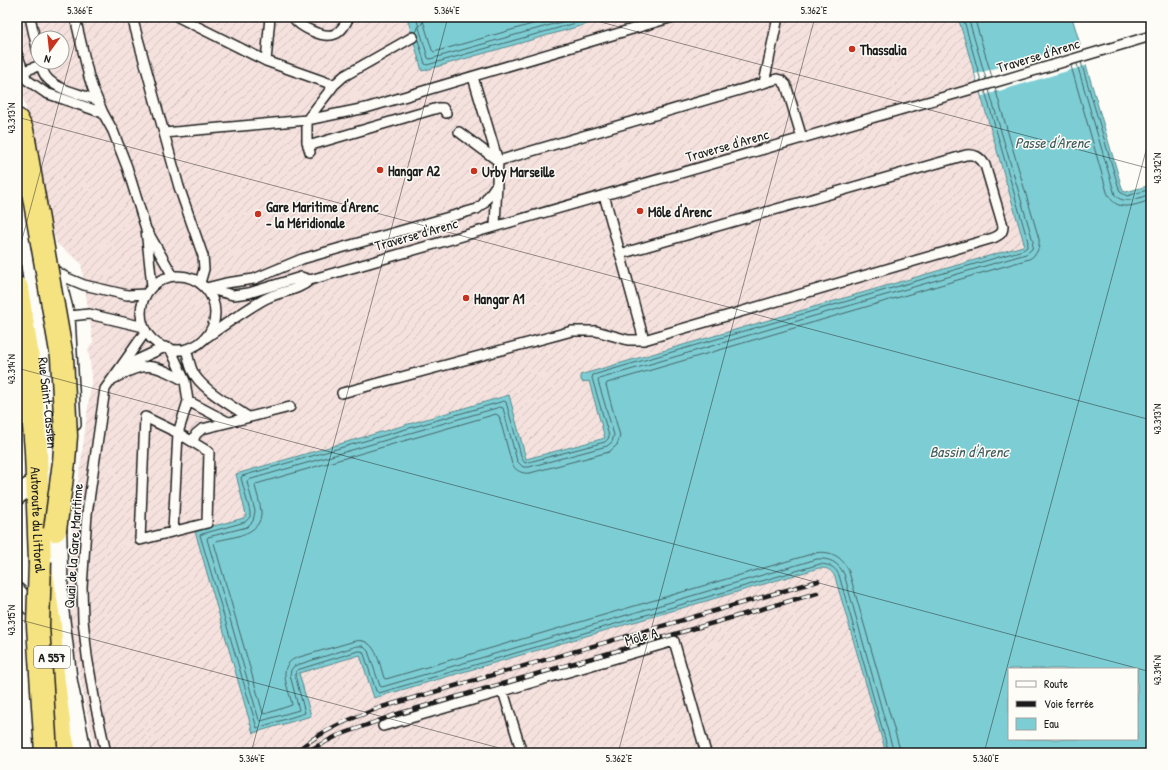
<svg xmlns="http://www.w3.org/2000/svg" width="1168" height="770" font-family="'Patrick Hand',sans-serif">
  <defs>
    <pattern id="industrial-furrows" width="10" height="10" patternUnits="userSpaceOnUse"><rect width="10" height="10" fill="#f5e2de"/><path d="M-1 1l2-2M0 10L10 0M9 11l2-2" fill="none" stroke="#d1c1be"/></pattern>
  </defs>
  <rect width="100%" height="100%" fill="#fdfcf7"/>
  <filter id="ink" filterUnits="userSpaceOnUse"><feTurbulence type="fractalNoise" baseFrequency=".025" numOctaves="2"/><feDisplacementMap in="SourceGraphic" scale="8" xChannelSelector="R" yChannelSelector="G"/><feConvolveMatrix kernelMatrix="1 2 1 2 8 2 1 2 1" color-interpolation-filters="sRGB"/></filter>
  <g filter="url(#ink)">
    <path fill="url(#industrial-furrows)" fill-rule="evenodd" d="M 17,17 L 407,17 L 423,71 L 612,17 L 958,17 L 1024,243 L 1023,246 L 580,375 L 582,382 L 589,380 L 605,437 L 526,459 L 508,395 L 236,474 L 246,512 L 246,515 L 244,518 L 299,673 L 360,655 L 375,698 L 819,568 L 827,568 L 832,571 L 835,577 L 886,753 L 95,753 L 76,658 L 70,620 L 69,553 L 92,376 L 88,349 L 93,342 L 81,263 L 57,244 L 45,206 L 34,136 L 17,78 ZM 38,38 L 62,38 L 62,62 L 38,62 Z"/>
    <path fill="#7dced4" stroke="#56878a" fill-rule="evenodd" d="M 407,17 L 612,17 L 422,71 Z
      M 958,17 L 1072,17 L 1122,188 L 1123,191 L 1126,192 L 1151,185 L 1151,753 L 886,753 L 835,577 C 831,569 827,568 819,568 L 374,698 L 360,655 L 299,673 L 311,716 L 253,733 L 195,531 L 244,518 L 246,515 L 236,474 L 509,395 L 526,459 L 605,438 L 589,381 L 582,382 L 580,375 L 1023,246 L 1024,243 ZM 1009,669 L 1137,669 L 1137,739 L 1009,739 Z"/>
    <path fill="#fdfcf7" d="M 1082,44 L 1088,65 L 982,96 L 975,74 Z"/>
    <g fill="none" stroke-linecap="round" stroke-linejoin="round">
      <path stroke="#436366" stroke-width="1" d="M 416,17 L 428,58 L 430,59 L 579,17
        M 422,17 L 432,50 L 434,52 L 557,17
        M 963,17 L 981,81
        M 968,17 L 986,79
        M 974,17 L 992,77
        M 418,40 L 425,64 L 427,65 L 597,17
        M 1081,62 L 1120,192 L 1127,196 L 1151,189
        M 1077,64 L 1115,195 C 1124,206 1140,197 1151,194
        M 1071,66 L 1107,192 C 1116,214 1134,205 1151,200
        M 889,753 L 839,575 C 834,566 830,565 820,564 L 379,693 L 376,691 L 364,654 L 362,651 L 358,651 L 297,670 L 295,675 L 305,713 L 257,728 L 200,535 L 202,534 L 245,522 L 250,517 L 250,512 L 241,478 L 242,476 L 504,401 L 506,402 L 522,459 L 525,463 L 605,442 L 608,439 L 609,436 L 592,378 L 593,375 L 1023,250 L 1027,247 L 1028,242 L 985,91
        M 894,753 L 844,574 C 838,562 829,558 817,559 L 382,687 L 380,686 L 368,651 L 363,646 L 357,646 L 294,666 L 291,670 L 290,675 L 299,710 L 261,721 L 259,720 L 207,539 L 208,537 L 247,527 L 253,521 L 255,511 L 247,482 L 248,480 L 500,407 L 503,408 L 517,461 L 523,467 L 529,467 L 607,446 L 612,442 L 614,435 L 598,381 L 599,379 L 1026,254 L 1032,249 L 1033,241 L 989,90
        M 901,753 L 849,572 C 843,557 831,550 815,553 L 386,679 L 384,678 C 379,663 376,637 355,641 L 296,658 C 275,667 290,690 292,705 L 265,714 L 263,713 L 214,543 L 216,541 C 232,537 263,535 261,511 C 260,503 257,494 255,486 L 256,484 L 496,414 L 499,416 L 512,464 C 516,471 522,474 530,473 L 609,452 L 617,445 L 620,436 L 606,385 L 607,383 L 1029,259 C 1037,255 1040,248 1039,239 L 995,88"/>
      <path stroke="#3e5a5c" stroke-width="1" stroke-dasharray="5 4" stroke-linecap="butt" d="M 423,21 L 425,17
        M 422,23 L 426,17
        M 417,29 L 422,22
        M 415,33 L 427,17"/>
      <defs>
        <path id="lane" d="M 30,17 L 38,53
          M 75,17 L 89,77 L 93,89 L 103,113 L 113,131 L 127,167 L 146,229
          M 132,17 L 164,133
          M 178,17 L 266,61
          M 270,17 L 266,61 L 334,85
          M 293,17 C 299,27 324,39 335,34 C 342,31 346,23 349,17
          M 17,54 L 27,80 L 46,93 L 103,113
          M 40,62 C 42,69 43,74 48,79 C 58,90 83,95 97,100
          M 24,71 L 41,65
          M 473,77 L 498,161 L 495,226
          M 764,83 L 778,17
          M 459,132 L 498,161 L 777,79 L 781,80 L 786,85 L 802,138
          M 308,146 L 438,108 L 443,108 L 446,113
          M 310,152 L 307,142 L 307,120 L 366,108 L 673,17
          M 604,195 L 644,340
          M 56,271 L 67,278 L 84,285 L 127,295 L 146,294
          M 59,274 L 70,316 L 76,425
          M141 313a37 37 0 1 1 74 0a37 37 0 1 1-74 0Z
          M 310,280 L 979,87 L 1151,36
          M 200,283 L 204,269 L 203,256 L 179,187 L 164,133 L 307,120 L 334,85 L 344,76 L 413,37
          M 152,286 L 146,229 L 173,276
          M 206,288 L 226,283 L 254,279 L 302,259 L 477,209 L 483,204 L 497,184
          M 206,288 L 233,295 L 249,293 L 301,277 L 310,280 C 298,291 280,291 265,299 C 245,310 226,324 207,337
          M 70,316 L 89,314 L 144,327
          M 146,331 L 120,368 L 165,347
          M 170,348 L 185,381 L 188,401 L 178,433 L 173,531
          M 186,349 C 188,355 189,363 192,370 C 200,389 231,405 248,417
          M 113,379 C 147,361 151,363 185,381
          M 342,393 L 572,331 L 596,331 L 628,340 L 644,340 L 993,238 C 1000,235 1003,233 1003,226 L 985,165 C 980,157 975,154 966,155 L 620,254
          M 188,401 L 228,422
          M 145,417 L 178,433 L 209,452 L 207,523 L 140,540 Z
          M 193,441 L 196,434 L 202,429 L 290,407
          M 503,691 L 522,753
          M 383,726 L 674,641 L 706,753
          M 106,753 L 95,703 L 87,656 L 83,620 L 82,587 L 87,514 L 105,389 L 120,368"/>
        <path id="street" d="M 17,496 L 28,487
          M 17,592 L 34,610"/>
        <g id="secondary">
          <path id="s1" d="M 17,172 L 30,248 L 38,303 L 53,439 L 57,608 L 66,682 L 80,753"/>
        </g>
        <g id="highway">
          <path d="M 17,120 L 22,130 L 24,140"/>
          <path id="s2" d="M 17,288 L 29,364 L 36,451 L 40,561 L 50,625 L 53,675 L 60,730 L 65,753"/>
        </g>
      </defs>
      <use href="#lane" stroke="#1c1c1c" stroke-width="12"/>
      <use href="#street" stroke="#1c1c1c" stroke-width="20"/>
      <use href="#secondary" stroke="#1c1c1c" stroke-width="25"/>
      <use href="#highway" stroke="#1c1c1c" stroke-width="25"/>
      <use href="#lane" stroke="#fdfcf7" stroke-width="9"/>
      <use href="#street" stroke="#fdfcf7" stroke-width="17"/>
      <use href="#secondary" stroke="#fdfcf7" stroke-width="22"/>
      <use href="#highway" stroke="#f5e382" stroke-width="22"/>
      <defs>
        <path id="rail" d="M 295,753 C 319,731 352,718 382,707 L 818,581
          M 304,753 L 337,736 L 394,715 L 817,593"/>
      </defs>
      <use href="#rail" stroke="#1c1c1c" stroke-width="4.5"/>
      <use href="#rail" stroke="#fdfcf7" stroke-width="3" stroke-dasharray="9" stroke-linecap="butt"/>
      <defs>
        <path id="highway-bridge" d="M 24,140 L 62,357 L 66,436 L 64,462 L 55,530
          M 40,561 L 38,626 L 46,753"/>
      </defs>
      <use href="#highway-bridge" stroke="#1c1c1c" stroke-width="25" stroke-linecap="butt"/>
      <use href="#highway-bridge" stroke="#f5e382" stroke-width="22"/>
    </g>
  </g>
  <path fill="none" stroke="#1c1c1c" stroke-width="1" stroke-opacity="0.45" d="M 582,17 L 1151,169M 17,117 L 1151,420M 17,258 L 82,17M 17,368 L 1151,672M 17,619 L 518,753M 251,753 L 448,17M 618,753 L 815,17M 984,753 L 1151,132"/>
  <g fill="#c8321e" stroke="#fdfcf7" stroke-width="1.5">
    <circle cx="852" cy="49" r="4"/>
    <circle cx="380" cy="170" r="4"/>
    <circle cx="474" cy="171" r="4"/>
    <circle cx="640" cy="211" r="4"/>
    <circle cx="258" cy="214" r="4"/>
    <circle cx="466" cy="298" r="4"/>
  </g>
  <g text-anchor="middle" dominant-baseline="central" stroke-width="3" stroke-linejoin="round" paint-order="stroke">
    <rect fill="#fdfcf7" stroke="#605f5e" stroke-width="1" x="34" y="646" width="36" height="22" rx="3"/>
    <g font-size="13" font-weight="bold" fill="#1c1c1c">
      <text x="52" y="657">A 557</text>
    </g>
    <g font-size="14" font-weight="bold" fill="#1c1c1c" stroke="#fdfcf7" text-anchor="start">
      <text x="860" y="49">Thassalia</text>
      <text x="388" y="170">Hangar A2</text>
      <text x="482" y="171">Urby Marseille</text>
      <text x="266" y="206">Gare Maritime d'Arenc<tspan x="266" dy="16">- la Méridionale</tspan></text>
      <text x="648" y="211">Môle d'Arenc</text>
      <text x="474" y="298">Hangar A1</text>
    </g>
    <g font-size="14" fill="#1c1c1c" stroke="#fdfcf7">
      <text transform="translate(1038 55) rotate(-17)">Traverse d'Arenc</text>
      <text transform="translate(727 145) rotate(-16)">Traverse d'Arenc</text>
      <text transform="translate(416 234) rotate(-16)">Traverse d'Arenc</text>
      <text stroke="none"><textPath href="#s1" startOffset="233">Rue Saint-Cassien</textPath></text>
      <text stroke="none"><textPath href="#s2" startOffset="233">Autoroute du Littoral</textPath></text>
      <text transform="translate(73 546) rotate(-86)">Quai de la Gare Maritime</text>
      <text transform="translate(641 636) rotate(-16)">Môle A</text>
    </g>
    <g font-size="15" font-style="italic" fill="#3e5a5c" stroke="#fdfcf7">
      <text x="1052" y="142">Passe d'Arenc</text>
      <text x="969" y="451">Bassin d'Arenc</text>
    </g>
  </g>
  <rect width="1168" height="770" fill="none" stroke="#fdfcf7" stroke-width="44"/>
  <rect x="1008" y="668" width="130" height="72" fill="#fdfcf7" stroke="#a3a29f"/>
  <rect x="1016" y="681" width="20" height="6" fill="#fdfcf7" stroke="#a3a29f"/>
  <text x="1044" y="688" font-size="12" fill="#1c1c1c">Route</text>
  <rect x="1016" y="701" width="20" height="6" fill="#1c1c1c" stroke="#a3a29f"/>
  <text x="1044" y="708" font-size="12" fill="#1c1c1c">Voie ferrée</text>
  <rect x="1016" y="718" width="20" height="12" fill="#7dced4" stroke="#a3a29f"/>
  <text x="1044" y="728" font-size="12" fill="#1c1c1c">Eau</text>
  <g transform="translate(50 50) rotate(195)"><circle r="19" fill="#fdfcf7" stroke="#a3a29f"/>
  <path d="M0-3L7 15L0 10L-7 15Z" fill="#c8321e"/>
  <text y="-6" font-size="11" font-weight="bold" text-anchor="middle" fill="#1c1c1c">N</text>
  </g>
  <rect x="22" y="22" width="1124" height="726" fill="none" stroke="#1c1c1c" stroke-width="1.5"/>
  <g font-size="10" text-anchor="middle" fill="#1c1c1c">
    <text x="80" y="14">5.366°E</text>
    <text x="447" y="14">5.364°E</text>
    <text x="814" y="14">5.362°E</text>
    <text transform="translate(11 118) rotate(-90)" y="4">43.313°N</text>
    <text transform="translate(1157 168) rotate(-90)" y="4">43.312°N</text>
    <text transform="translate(11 369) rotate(-90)" y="4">43.314°N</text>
    <text transform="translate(1157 419) rotate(-90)" y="4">43.313°N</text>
    <text transform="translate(11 620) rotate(-90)" y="4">43.315°N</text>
    <text transform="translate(1157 670) rotate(-90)" y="4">43.314°N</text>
    <text x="252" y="762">5.364°E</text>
    <text x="619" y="762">5.362°E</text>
    <text x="986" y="762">5.360°E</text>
  </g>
</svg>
